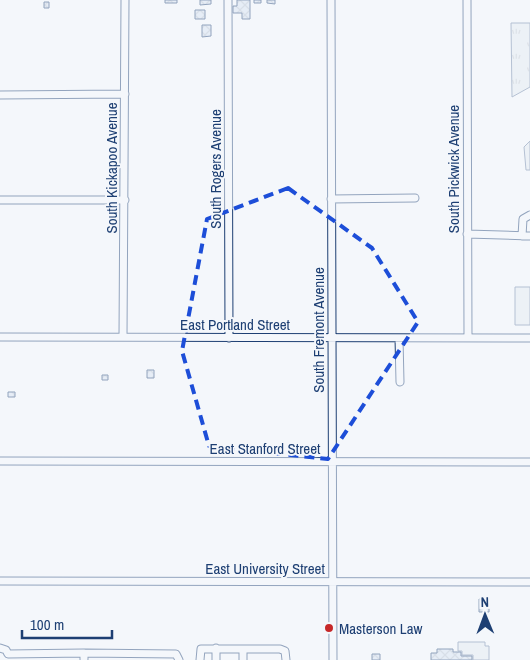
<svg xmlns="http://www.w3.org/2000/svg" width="530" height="660" font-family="'Archivo Narrow',sans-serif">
  <defs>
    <pattern id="grass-tufts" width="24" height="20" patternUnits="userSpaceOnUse" patternTransform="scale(1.25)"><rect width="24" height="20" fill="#e3e9f0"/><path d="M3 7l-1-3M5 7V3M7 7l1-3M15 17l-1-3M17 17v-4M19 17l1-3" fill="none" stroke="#c2c9d1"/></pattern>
    <pattern id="building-cross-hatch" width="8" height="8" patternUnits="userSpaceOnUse" patternTransform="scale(1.25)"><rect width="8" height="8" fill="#d5e0f0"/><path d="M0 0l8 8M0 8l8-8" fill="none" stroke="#b6c1d1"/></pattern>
  </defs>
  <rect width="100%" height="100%" fill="#f4f7fb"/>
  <path fill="url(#grass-tufts)" stroke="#687fa3" d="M 511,23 L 530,23 L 530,87 L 512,97 Z"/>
  <path fill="#e3e9f0" stroke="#687fa3" d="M 530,141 L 530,170 L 526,170 L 524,147 Z"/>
  <path fill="#e3e8f0" stroke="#687fa3" d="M 515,287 L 530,287 L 530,325 L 515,325 Z
    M 458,642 L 485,642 L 485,646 L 489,646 L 489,660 L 473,660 L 473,655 L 462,655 L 462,651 L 458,651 Z"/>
  <path fill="url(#building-cross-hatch)" stroke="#1d3f73" d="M 165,0 L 177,0 L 177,3 L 165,3 Z
    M 200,0 L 211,0 L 211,4 L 200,5 Z
    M 237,0 L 250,0 L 250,19 L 242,19 L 242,13 L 233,13 L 233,6 L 237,6 Z
    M 254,0 L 261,0 L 261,3 L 254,3 Z
    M 267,0 L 275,0 L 275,4 L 267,3 Z
    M 44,2 L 49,2 L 49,8 L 44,8 Z
    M 195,10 L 205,10 L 205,19 L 195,19 Z
    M 202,25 L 211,25 L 211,36 L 202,37 Z
    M 147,370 L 154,370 L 154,378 L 147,378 Z
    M 102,375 L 108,375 L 108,380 L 102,380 Z
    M 8,392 L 15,392 L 15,397 L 8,397 Z
    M 479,599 L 489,599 L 489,612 L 479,612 Z
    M 437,649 L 453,649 L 453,652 L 461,652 L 461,656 L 472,656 L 472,660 L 431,660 L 431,653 L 437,653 Z
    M 372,654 L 380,654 L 380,660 L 372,660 Z"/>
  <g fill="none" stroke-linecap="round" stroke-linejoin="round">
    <defs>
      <path id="minor" d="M 228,0 L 229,338
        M 331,0 L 333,660
        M 467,0 L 468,338
        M 0,95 L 125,94
        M 331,199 L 415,198
        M 0,200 L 125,200
        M 467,234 L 530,236
        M 522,236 L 523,219 L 530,215
        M 0,337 L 530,338
        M 123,337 L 125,0
        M 399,338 L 400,382
        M 0,461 L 530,462
        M 0,581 L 530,582
        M 0,648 L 6,650 L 8,654 L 84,653
        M 243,649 L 243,660
        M 84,659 L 84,653 L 176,654 L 179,660
        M 200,660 L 201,649 L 280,649 L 285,651 L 286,660
        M 216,660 L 216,648"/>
    </defs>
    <use href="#minor" stroke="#1d3f73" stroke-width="9"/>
    <use href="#minor" stroke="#f4f7fb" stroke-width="7"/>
  </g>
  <path d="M0 0H530V660H0ZM 288,188 L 372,248 L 418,322 L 328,459 L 209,446 L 182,351 L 207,219 Z" fill="#f4f7fb" fill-opacity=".55" fill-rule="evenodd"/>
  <path fill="none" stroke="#1d4ed8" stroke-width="4" stroke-dasharray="10 6" stroke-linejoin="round" d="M 288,188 L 372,248 L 418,322 L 328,459 L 209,446 L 182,351 L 207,219 Z"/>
  <circle fill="#c62828" stroke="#f4f7fb" stroke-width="2" cx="329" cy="628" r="5"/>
  <g text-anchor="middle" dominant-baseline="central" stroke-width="4" stroke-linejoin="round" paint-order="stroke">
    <g font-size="15" fill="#1d3f73" stroke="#f4f7fb">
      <text transform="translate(111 168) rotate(-90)">South Kickapoo Avenue</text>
      <text transform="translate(215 169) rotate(-90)">South Rogers Avenue</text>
      <text transform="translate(453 169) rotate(-90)">South Pickwick Avenue</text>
      <text x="235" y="324">East Portland Street</text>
      <text transform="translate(318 330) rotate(-90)">South Fremont Avenue</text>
      <text x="265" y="448">East Stanford Street</text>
      <text x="265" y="568">East University Street</text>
    </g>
    <g font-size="15" fill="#1d3f73" stroke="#f4f7fb" text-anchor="start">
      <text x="339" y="628">Masterson Law</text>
    </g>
  </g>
  <g transform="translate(485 615) rotate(359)" stroke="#f4f7fb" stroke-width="4" paint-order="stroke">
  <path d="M0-4L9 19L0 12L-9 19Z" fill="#1d3f73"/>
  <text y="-8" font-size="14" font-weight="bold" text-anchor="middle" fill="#1d3f73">N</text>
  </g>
  <path d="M22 630v8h90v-8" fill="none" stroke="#1d3f73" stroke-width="2.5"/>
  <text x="30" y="630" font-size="15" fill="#1d3f73" stroke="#f4f7fb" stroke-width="4" paint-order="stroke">100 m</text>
</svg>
